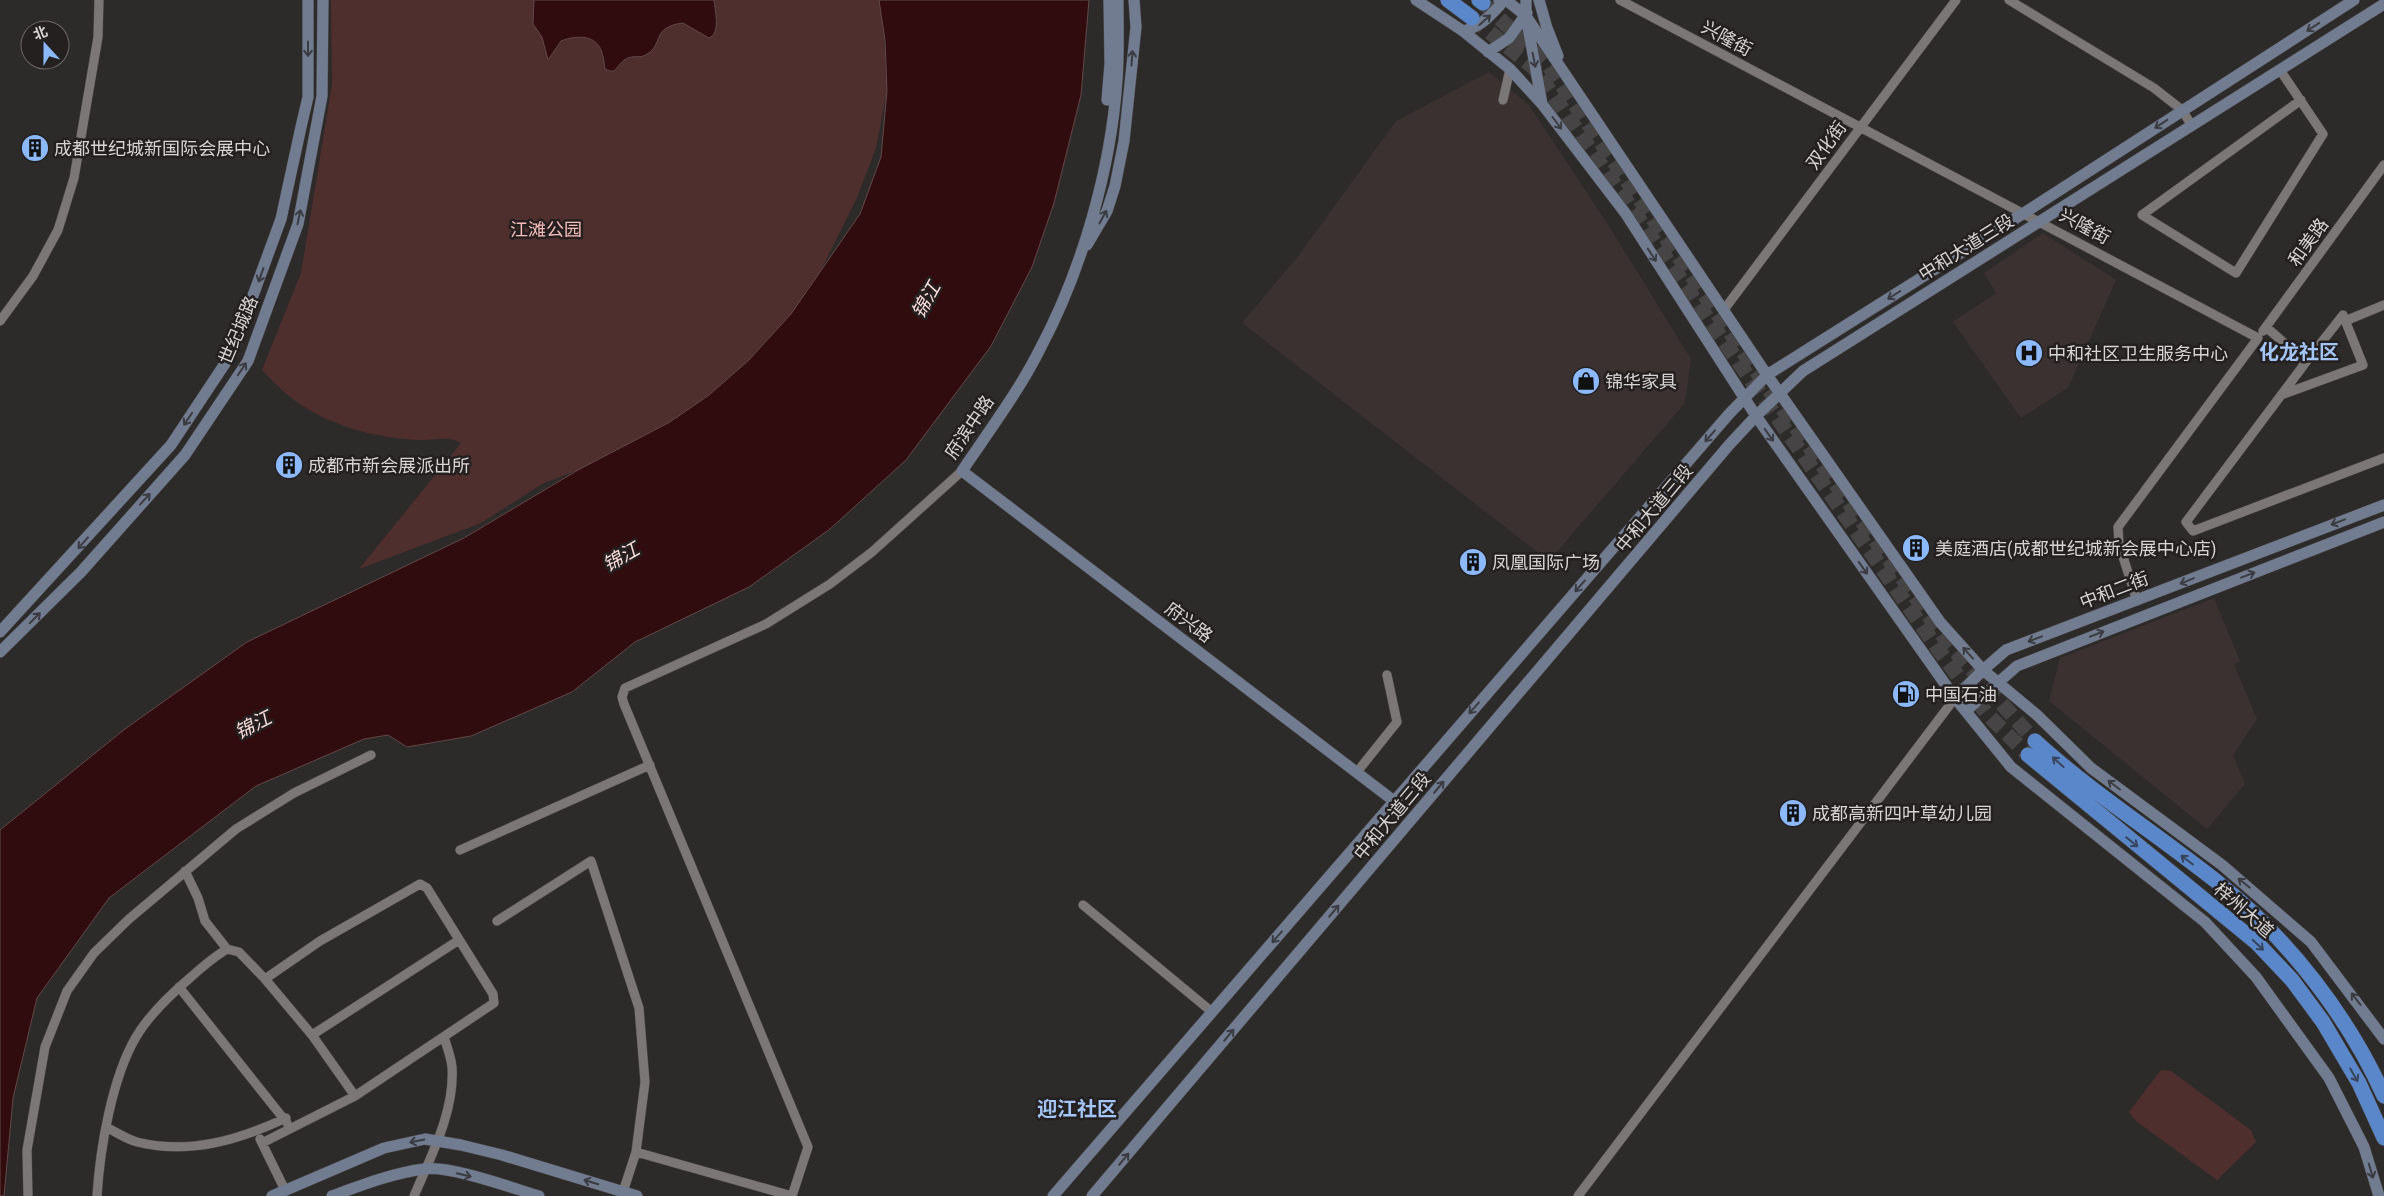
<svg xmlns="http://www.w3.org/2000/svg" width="2384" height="1196" font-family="'Roboto Condensed','Noto Sans SC',sans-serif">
  <rect width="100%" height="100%" fill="#2d2a2a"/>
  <path fill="#3b3131" d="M 1489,72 L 1529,105 L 1612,231 L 1691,359 L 1685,403 L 1549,561 L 1242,323 L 1299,255 L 1396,121 Z
    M 2043,233 L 2116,280 L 2068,388 L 2021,418 L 1953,322 L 1996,293 L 1984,273 Z
    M 2214,598 L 2240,661 L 2234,664 L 2257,719 L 2233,755 L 2245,784 L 2207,829 L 2049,701 L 2060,658 Z"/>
  <path fill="#4f2f2e" d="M 331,0 L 882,0 L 887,91 L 876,148 L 856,200 L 816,280 L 791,314 L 748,361 L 709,395 L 670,422 L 626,446 L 578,470 L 542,484 L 481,523 L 359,569 L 461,443 C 448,435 431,441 416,440 C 371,437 326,425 290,397 C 280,389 271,379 262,370 L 301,273 L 332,85 Z
    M 2161,1070 L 2171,1071 L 2251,1130 L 2256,1142 L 2217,1180 L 2136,1121 L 2129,1112 Z"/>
  <path fill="#300c0e" stroke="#624849" d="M 534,0 L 714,0 C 715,11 721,33 709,38 L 683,23 C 651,27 664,44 647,54 C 642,58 638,56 632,57 C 623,58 620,65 614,71 L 610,71 L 605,69 C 604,64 604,58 602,53 C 597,34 576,35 561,41 L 548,60 L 542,37 L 533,24 Z
    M 879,0 L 1089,0 L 1081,95 L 1054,203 L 1032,267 L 991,346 L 906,460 L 830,529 L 749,587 L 635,642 L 572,692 L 471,736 L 407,747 L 388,735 L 364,739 L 256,786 L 109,898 L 37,998 L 13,1098 L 4,1196 L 0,1196 L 0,830 L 125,729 L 247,642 L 464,538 L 578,470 L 670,422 L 709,395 L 748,361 L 791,314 L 860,214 L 881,157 L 887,91 L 885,40 Z"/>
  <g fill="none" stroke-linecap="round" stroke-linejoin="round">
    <path stroke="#464444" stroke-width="15" stroke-dasharray="15 8" stroke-linecap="butt" d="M 1483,3 L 1546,62 L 1765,384 L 1947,642 L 2035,741
      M 1472,18 L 1534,68 L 1940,652 L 1987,714 L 2028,755"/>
    <defs>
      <path id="street" d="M 1620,0 L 2258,338 L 2118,527 L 2119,544 L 2137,601
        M 2009,0 L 2154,88 L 2182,110 L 2192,126
        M 2280,70 L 2323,134 L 2236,273 L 2142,215 L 2301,100
        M 1503,100 L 1510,69
        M 1723,311 L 1956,0
        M 0,321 L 33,276 L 58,230 L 74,178 L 98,37 L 99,0
        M 2345,321 L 2384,305
        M 2266,327 L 2306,362 L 2186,522 L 2193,531 L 2384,458
        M 2263,331 L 2384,165
        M 2281,395 L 2363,365 L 2343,315 L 2306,362
        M 1357,772 L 1397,722 L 1387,675
        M 460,850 L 650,765
        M 185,871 L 198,898 L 205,921 L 227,949 L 239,952 L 265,979 L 312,1035 L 355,1096
        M 1083,905 L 1212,1012
        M 497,921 L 591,861 L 639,1008 L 645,1082 L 636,1152 L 623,1192
        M 179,987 L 287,1123
        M 312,1035 L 459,940
        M 106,1127 C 116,1132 126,1139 137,1142 C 189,1155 239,1140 286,1118
        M 260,1139 L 285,1190
        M 262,1143 L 355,1096 L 494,1003 L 493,994 L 427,888 L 420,884 L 320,941 L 265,979
        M 636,1152 L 792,1196 L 808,1147 L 624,704 L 622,697 L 625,688 L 766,624 L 830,584 L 872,552 L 962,471
        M 28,1196 L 27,1150 L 45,1047 L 67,991 L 94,953 L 129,919 L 236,829 L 294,793 L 371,755
        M 97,1196 C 100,1148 112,1078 136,1037 C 149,1015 171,994 191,977 C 202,967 214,957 227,949
        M 414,1196 C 431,1156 455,1111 452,1067 C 451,1057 447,1047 444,1037
        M 1578,1196 L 1955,698"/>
      <path id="secondary" d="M 1118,0 C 1118,27 1119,53 1117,80 C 1111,169 1082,270 1040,349 C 1019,391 989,431 962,471 L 1394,801
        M 1416,0 L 1463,31 L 1510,69 L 1542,104 L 1626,214 L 1756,416 L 1955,698 L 2011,767 L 2205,922 L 2256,977 L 2329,1078 L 2364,1147 L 2379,1196
        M 1506,0 L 1526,16 L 1767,375 L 1940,622 L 1983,670 L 2037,715 L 2091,768 L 2222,865 L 2311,942 L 2384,1039
        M 1526,0 L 1526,16 L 1542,104
        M 1539,0 L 1547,28 L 1558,56
        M 1463,31 C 1480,27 1489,17 1500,5 L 1499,0
        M 1488,52 L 1509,38 L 1527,13
        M 1107,100 L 1110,64 L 1109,0
        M 1087,245 L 1107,211 L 1115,186 L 1124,141 L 1136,27 L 1134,0
        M 0,632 L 171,445 L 232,353 L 281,219 L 301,127 L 308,97 L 308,0
        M 0,652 L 81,572 L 185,455 L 248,361 L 298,224 L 322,96 L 323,0
        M 1955,698 L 1983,670 L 2006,650 L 2384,505
        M 1966,711 L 2017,666 L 2384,522
        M 272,1196 L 384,1148 L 425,1139 L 461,1145 L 502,1155 L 637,1196
        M 332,1196 C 362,1185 393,1173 424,1169 C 449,1165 512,1188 539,1196
        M 1053,1196 L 1729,414 L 1767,375 L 2024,213 L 2354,0
        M 1092,1196 L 1729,445 L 1756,416 L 1803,371 L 2384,4"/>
      <path id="highway" d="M 1448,0 L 1472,18
        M 1479,0 L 1483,3
        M 2035,741 C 2093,794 2160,836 2221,885 C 2289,940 2348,1016 2384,1096
        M 2028,755 L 2257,943 L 2292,980 L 2323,1022 L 2359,1083 L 2384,1138"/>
    </defs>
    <use href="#street" stroke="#484545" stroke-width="10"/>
    <use href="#secondary" stroke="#484545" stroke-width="12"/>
    <use href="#highway" stroke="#484545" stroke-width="16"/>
    <use href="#street" stroke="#7b7777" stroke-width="9"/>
    <use href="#secondary" stroke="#717c90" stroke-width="11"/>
    <use href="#highway" stroke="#5a87c9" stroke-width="15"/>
  </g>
  <defs><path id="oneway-shaft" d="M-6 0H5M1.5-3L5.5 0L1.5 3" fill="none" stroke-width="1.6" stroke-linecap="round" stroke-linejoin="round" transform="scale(1.25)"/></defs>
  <g stroke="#3b3c42">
    <use href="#oneway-shaft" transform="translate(1485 20) rotate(-42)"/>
    <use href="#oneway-shaft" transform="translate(2313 27) rotate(146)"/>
    <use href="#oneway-shaft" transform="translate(308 49) rotate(90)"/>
    <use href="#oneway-shaft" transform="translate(1132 58) rotate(-86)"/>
    <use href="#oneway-shaft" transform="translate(1534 60) rotate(79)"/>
    <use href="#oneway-shaft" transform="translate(1557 123) rotate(53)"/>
    <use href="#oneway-shaft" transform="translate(2161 124) rotate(147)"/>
    <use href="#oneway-shaft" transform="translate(299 217) rotate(-78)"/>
    <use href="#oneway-shaft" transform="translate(1103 217) rotate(-61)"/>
    <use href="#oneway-shaft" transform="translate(1652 255) rotate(57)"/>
    <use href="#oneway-shaft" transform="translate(261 275) rotate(110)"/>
    <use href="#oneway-shaft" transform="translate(1894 295) rotate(148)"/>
    <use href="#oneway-shaft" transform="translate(242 369) rotate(-56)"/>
    <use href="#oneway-shaft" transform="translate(188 419) rotate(124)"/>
    <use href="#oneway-shaft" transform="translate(1769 435) rotate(55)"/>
    <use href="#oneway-shaft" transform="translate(1710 436) rotate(131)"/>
    <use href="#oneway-shaft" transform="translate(145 499) rotate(-48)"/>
    <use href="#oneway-shaft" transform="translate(2338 522) rotate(159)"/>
    <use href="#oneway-shaft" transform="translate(83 543) rotate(132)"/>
    <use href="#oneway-shaft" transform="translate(1863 568) rotate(55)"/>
    <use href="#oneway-shaft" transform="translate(2248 575) rotate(-21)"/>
    <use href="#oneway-shaft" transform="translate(2187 581) rotate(158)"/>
    <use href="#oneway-shaft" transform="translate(1580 586) rotate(131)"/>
    <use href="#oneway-shaft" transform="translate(35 618) rotate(-45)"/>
    <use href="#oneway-shaft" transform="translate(2097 634) rotate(-21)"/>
    <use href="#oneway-shaft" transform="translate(2035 639) rotate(159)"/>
    <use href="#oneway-shaft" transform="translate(1968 653) rotate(-132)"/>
    <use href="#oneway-shaft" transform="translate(1474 708) rotate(131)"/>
    <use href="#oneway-shaft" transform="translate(2114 785) rotate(-143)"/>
    <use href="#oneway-shaft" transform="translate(1439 787) rotate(-50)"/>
    <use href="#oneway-shaft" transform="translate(2244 883) rotate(-141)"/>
    <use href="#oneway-shaft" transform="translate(1334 911) rotate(-50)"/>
    <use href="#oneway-shaft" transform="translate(1277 937) rotate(131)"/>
    <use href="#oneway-shaft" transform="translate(2356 999) rotate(-128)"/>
    <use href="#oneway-shaft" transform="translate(1229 1035) rotate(-50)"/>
    <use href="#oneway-shaft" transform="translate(417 1141) rotate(168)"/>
    <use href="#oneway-shaft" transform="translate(1124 1159) rotate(-50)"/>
    <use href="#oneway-shaft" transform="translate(2371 1171) rotate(73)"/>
    <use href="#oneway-shaft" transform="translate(464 1175) rotate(14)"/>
    <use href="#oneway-shaft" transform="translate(591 1182) rotate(-163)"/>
  </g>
  <g stroke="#37445b">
    <use href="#oneway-shaft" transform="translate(2058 762) rotate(-138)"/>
    <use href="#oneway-shaft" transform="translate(2132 842) rotate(39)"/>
    <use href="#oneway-shaft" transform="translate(2187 860) rotate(-143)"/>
    <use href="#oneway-shaft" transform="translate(2258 945) rotate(44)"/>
    <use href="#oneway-shaft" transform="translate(2354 1075) rotate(60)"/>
  </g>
  <defs>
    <symbol id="building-disc" viewBox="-11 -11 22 22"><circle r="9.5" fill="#8cb9fc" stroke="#242020"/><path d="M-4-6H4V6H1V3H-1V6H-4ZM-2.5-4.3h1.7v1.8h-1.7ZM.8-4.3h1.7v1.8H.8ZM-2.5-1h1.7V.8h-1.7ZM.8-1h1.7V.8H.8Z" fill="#111"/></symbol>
    <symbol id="hospital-disc" viewBox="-11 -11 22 22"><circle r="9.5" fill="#8cb9fc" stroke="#242020"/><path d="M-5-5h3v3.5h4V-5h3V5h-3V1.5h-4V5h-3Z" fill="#111"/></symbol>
    <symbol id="shop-disc" viewBox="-11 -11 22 22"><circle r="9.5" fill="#8cb9fc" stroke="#242020"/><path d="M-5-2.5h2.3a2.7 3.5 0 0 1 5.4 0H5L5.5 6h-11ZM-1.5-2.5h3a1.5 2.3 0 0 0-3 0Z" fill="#111"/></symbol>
    <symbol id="fuel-disc" viewBox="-11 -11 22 22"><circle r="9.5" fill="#8cb9fc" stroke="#242020"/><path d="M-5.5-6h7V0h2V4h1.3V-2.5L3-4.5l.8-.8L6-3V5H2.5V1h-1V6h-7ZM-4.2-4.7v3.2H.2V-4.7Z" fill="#111"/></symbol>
  </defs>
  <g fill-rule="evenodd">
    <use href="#building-disc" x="19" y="132" width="32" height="32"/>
    <use href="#hospital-disc" x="2013" y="337" width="32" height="32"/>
    <use href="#shop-disc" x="1570" y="365" width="32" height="32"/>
    <use href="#building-disc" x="273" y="449" width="32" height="32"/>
    <use href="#building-disc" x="1900" y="532" width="32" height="32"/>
    <use href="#building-disc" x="1457" y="546" width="32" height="32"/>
    <use href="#fuel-disc" x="1890" y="678" width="32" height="32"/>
    <use href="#building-disc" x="1777" y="797" width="32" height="32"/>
  </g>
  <g text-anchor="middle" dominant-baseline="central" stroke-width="5" stroke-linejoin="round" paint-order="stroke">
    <g font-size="18" fill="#d7d5d4" stroke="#242020">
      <text transform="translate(1727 38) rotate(28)">兴隆街</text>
      <text transform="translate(1826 145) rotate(-54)">双化街</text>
      <text transform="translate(2085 226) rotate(28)">兴隆街</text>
      <text transform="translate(2308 242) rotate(-54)">和美路</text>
      <text transform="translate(1966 247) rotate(-32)">中和大道三段</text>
      <text transform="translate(238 330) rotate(-67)">世纪城路</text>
      <text transform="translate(969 427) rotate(-56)">府滨中路</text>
      <text transform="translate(1654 508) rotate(-50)">中和大道三段</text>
      <text transform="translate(2114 590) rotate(-21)">中和二街</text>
      <text transform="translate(1189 622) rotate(37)">府兴路</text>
      <text transform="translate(1392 816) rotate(-50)">中和大道三段</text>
      <text transform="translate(2244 910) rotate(41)">梓州大道</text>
    </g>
    <g font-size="18" fill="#d7d5d4" stroke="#242020" text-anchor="start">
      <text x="54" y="148">成都世纪城新国际会展中心</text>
      <text x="2048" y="353">中和社区卫生服务中心</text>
      <text x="1605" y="381">锦华家具</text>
      <text x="308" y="465">成都市新会展派出所</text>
      <text x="1935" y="548">美庭酒店(成都世纪城新会展中心店)</text>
      <text x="1492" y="562">凤凰国际广场</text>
      <text x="1925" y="694">中国石油</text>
      <text x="1812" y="813">成都高新四叶草幼儿园</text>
    </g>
    <g font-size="18" fill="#f7bbb9" stroke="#242020">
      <text x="546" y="229">江滩公园</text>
    </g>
    <g font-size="19" font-style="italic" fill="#fbdcda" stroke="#242020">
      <text transform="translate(926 300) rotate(-61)">锦江</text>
      <text transform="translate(621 557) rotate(-30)">锦江</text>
      <text transform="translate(253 725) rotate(-27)">锦江</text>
    </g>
    <g font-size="20" font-weight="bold" fill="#a3c5f7" stroke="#242020">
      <text x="2299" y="352">化龙社区</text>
      <text x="1077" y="1109">迎江社区</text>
    </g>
  </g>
  <g transform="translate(45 45) rotate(339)"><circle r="24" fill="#242020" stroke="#6c6868"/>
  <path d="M0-4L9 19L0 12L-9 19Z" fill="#8cb9fc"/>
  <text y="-8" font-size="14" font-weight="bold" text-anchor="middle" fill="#d7d5d4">北</text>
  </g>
</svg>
